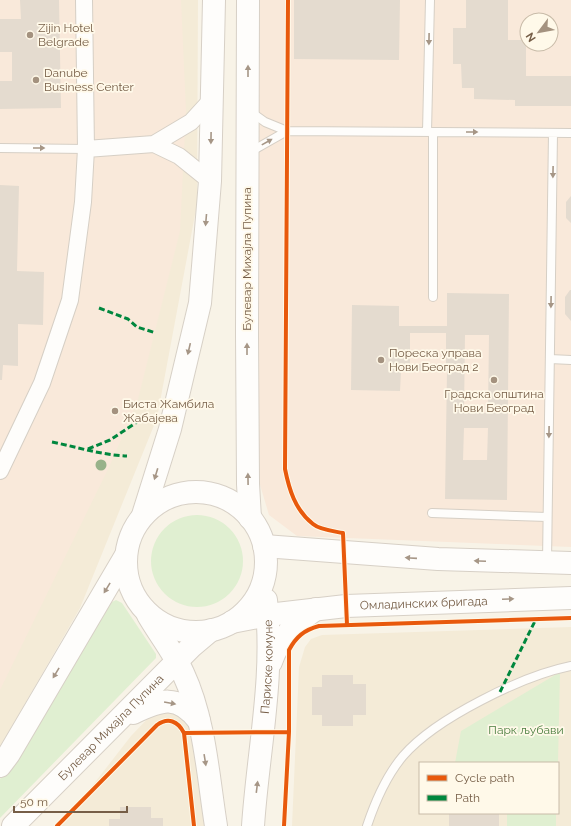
<svg xmlns="http://www.w3.org/2000/svg" width="571" height="826" font-family="Raleway,sans-serif">
  <rect width="100%" height="100%" fill="#f8f3e7"/>
  <path fill="#f4ebd7" fill-rule="evenodd" d="M 0,0 L 198,0 L 197,204 L 157,418 L 80,608 L 0,747 Z
    M 571,627 L 571,826 L 292,826 L 299,667 L 305,647 L 311,639 L 322,635 ZM 420,763 L 558,763 L 558,813 L 420,813 Z
    M 164,707 L 190,721 L 205,826 L 57,826 L 75,808 L 131,736 L 154,712 Z"/>
  <path fill="#f9e9da" fill-rule="evenodd" d="M 0,0 L 181,0 L 186,111 L 180,231 L 137,403 L 110,465 L 0,690 Z
    M 259,0 L 571,0 L 571,547 L 297,536 L 269,515 L 258,478 ZM 527,20 L 551,20 L 551,44 L 527,44 Z"/>
  <path fill="#e0efd1" d="M151 561a46 46 0 1 1 92 0a46 46 0 1 1-92 0Z
    M 116,600 L 122,603 L 156,654 L 156,658 L 0,818 L 0,779 L 16,758 L 112,602 Z
    M 560,672 L 558,763 L 455,763 L 461,731 Z
    M 507,813 L 556,813 L 556,826 L 507,826 Z"/>
  <path fill="#e4dbcf" fill-rule="evenodd" d="M 20,0 L 59,0 L 61,108 L 0,109 L 0,81 L 12,81 L 12,52 L 0,52 L 0,19 L 21,19 Z
    M 294,0 L 400,0 L 399,60 L 294,59 Z
    M 466,0 L 508,0 L 508,40 L 526,40 L 526,76 L 571,76 L 571,106 L 515,106 L 515,100 L 474,99 L 474,88 L 462,88 L 461,64 L 453,64 L 453,28 L 466,28 Z
    M 0,185 L 19,186 L 17,271 L 44,272 L 43,325 L 18,324 L 18,366 L 3,365 L 2,380 L 0,380 Z
    M 571,196 L 571,223 L 566,218 L 566,202 Z
    M 570,290 L 571,290 L 571,321 L 565,314 L 565,297 Z
    M 447,293 L 509,294 L 507,500 L 445,499 L 447,371 L 401,371 L 400,391 L 351,390 L 352,305 L 399,306 L 399,326 L 447,326 ZM 410,333 L 446,333 L 446,364 L 410,364 ZM 465,335 L 489,335 L 488,413 L 464,412 ZM 464,428 L 488,428 L 487,460 L 463,460 Z
    M 322,675 L 353,675 L 353,684 L 366,684 L 366,715 L 353,715 L 353,726 L 322,726 L 322,715 L 312,715 L 312,687 L 322,687 Z
    M 120,807 L 151,807 L 151,818 L 163,818 L 163,826 L 109,826 L 109,819 L 120,819 Z
    M 449,813 L 499,813 L 499,826 L 449,826 Z"/>
  <g fill="none" stroke-linecap="round" stroke-linejoin="round">
    <defs>
      <path id="lane" d="M 251,112 L 265,122 L 287,131 L 571,133
        M 427,132 L 430,0
        M 0,148 L 86,149
        M 250,152 L 287,131
        M 433,297 L 433,132
        M 550,359 L 571,360
        M 432,513 L 547,517
        M 547,562 L 553,133
        M 367,826 C 375,802 387,775 403,756 C 436,718 522,676 571,666"/>
      <path id="street" d="M 154,144 L 179,156 L 210,181
        M 86,149 L 154,144 L 191,122 L 212,99
        M 0,471 L 42,383 L 70,300 L 83,202 L 86,149 L 84,0"/>
      <g id="secondary">
        <path d="M 248,0 L 247,334 L 248,484 L 250,518"/>
        <circle cx="196" cy="562" r="70"/>
        <path d="M 143,515 L 170,429 L 200,303 L 210,181 L 214,0"/>
        <path d="M 264,546 L 438,559 L 571,563"/>
        <path d="M 148,615 C 159,634 174,653 183,673 C 205,720 208,776 216,826"/>
        <path id="s1" d="M 232,622 L 268,615 L 346,606 L 571,598"/>
        <path d="M 271,662 C 279,638 295,624 316,609"/>
        <path d="M 133,713 C 161,700 177,693 199,721"/>
        <path d="M 0,766 L 9,754 L 126,555"/>
        <path id="s2" d="M 13,826 L 192,646 L 211,630"/>
        <path id="s3" d="M 253,826 C 258,751 275,676 266,600"/>
      </g>
    </defs>
    <use href="#lane" stroke="#d6cfc5" stroke-width="10"/>
    <use href="#street" stroke="#d6cfc5" stroke-width="18"/>
    <use href="#secondary" stroke="#d7d0c6" stroke-width="24"/>
    <use href="#lane" stroke="#fefdfb" stroke-width="8"/>
    <use href="#street" stroke="#fefdfb" stroke-width="16"/>
    <use href="#secondary" stroke="#fefdfb" stroke-width="22"/>
    <path stroke="#00873e" stroke-width="3" stroke-dasharray="6 3" stroke-linecap="butt" d="M 99,308 L 128,319 L 137,327 L 156,333
      M 52,442 C 77,447 101,455 127,456
      M 88,449 L 110,440 L 140,420
      M 500,692 L 536,619"/>
    <defs>
      <path id="cycleway" d="M 288,0 L 285,469 C 289,489 295,510 313,524 C 320,530 333,531 343,533 L 347,625
        M 184,733 L 289,732
        M 57,826 L 157,725 C 168,717 178,721 184,733 L 194,826
        M 284,826 L 289,732 L 289,650 C 296,637 304,630 319,626 L 571,618"/>
    </defs>
    <use href="#cycleway" stroke="#fff9e9" stroke-width="6"/>
    <use href="#cycleway" stroke="#e8590c" stroke-width="4"/>
  </g>
  <circle fill="#98b28a" cx="101" cy="465" r="5.5"/>
  <defs><path id="oneway-solid" d="M-6-.8H1V-3.2L6.5 0L1 3.2V.8H-6Z"/></defs>
  <g fill="#a69686">
    <use href="#oneway-solid" transform="translate(429 39) rotate(91)"/>
    <use href="#oneway-solid" transform="translate(248 71) rotate(-90)"/>
    <use href="#oneway-solid" transform="translate(472 132)"/>
    <use href="#oneway-solid" transform="translate(211 138) rotate(91)"/>
    <use href="#oneway-solid" transform="translate(267 142) rotate(-29)"/>
    <use href="#oneway-solid" transform="translate(39 148)"/>
    <use href="#oneway-solid" transform="translate(553 172) rotate(91)"/>
    <use href="#oneway-solid" transform="translate(206 220) rotate(95)"/>
    <use href="#oneway-solid" transform="translate(551 302) rotate(91)"/>
    <use href="#oneway-solid" transform="translate(189 349) rotate(103)"/>
    <use href="#oneway-solid" transform="translate(247 349) rotate(-90)"/>
    <use href="#oneway-solid" transform="translate(549 432) rotate(91)"/>
    <use href="#oneway-solid" transform="translate(156 474) rotate(107)"/>
    <use href="#oneway-solid" transform="translate(248 479) rotate(-91)"/>
    <use href="#oneway-solid" transform="translate(411 558) rotate(-176)"/>
    <use href="#oneway-solid" transform="translate(480 561) rotate(-178)"/>
    <use href="#oneway-solid" transform="translate(107 588) rotate(121)"/>
    <use href="#oneway-solid" transform="translate(508 599) rotate(-3)"/>
    <use href="#oneway-solid" transform="translate(56 673) rotate(121)"/>
    <use href="#oneway-solid" transform="translate(170 703) rotate(10)"/>
    <use href="#oneway-solid" transform="translate(205 760) rotate(81)"/>
    <use href="#oneway-solid" transform="translate(257 787) rotate(-83)"/>
  </g>
  <g fill="#a4927f" stroke="#fff9e9" stroke-width="1.5">
    <circle cx="30" cy="35" r="4"/>
    <circle cx="36" cy="80" r="4"/>
    <circle cx="381" cy="360" r="4"/>
    <circle cx="494" cy="380" r="4"/>
    <circle cx="115" cy="411" r="4"/>
  </g>
  <g text-anchor="middle" dominant-baseline="central" stroke-width="3.5" stroke-linejoin="round" paint-order="stroke">
    <g font-size="12" fill="#765e47" stroke="#fff9e9" text-anchor="start">
      <text x="38" y="28">Zijin Hotel<tspan x="38" dy="14">Belgrade</tspan></text>
      <text x="44" y="73">Danube<tspan x="44" dy="14">Business Center</tspan></text>
      <text x="389" y="353">Пореска управа<tspan x="389" dy="14">Нови Београд 2</tspan></text>
      <text x="494" y="394" text-anchor="middle">Градска општина<tspan x="494" dy="14">Нови Београд</tspan></text>
      <text x="123" y="404">Биста Жамбила<tspan x="123" dy="14">Жабајева</tspan></text>
    </g>
    <g font-size="12" fill="#765e47" stroke="#fff9e9">
      <text transform="translate(247 259) rotate(-90)">Булевар Михајла Пупина</text>
      <text stroke="none"><textPath href="#s1" startOffset="193">Омладинских бригада</textPath></text>
      <text stroke="none"><textPath href="#s3" startOffset="160">Париске комуне</textPath></text>
      <text stroke="none"><textPath href="#s2" startOffset="139">Булевар Михајла Пупина</textPath></text>
    </g>
    <g font-size="12" fill="#497d3e" stroke="#fff9e9">
      <text x="526" y="730">Парк љубави</text>
    </g>
  </g>
  <rect x="419" y="762" width="140" height="52" fill="#fff9e9" stroke="#c8bba8"/>
  <rect x="427" y="775" width="20" height="6" fill="#e8590c" stroke="#c8bba8"/>
  <text x="455" y="782" font-size="12" fill="#765e47">Cycle path</text>
  <rect x="427" y="795" width="20" height="6" fill="#00873e" stroke="#c8bba8"/>
  <text x="455" y="802" font-size="12" fill="#765e47">Path</text>
  <g transform="translate(539 32) rotate(238)"><circle r="19" fill="#fff9e9" stroke="#c8bba8"/>
  <path d="M0-3L7 15L0 10L-7 15Z" fill="#a4927f"/>
  <text y="-6" font-size="11" font-weight="bold" text-anchor="middle" fill="#765e47">N</text>
  </g>
  <path d="M14 806v6h113v-6" fill="none" stroke="#765e47" stroke-width="2"/>
  <text x="20" y="806" font-size="12" fill="#765e47" stroke="#fff9e9" stroke-width="3" paint-order="stroke">50 m</text>
</svg>
